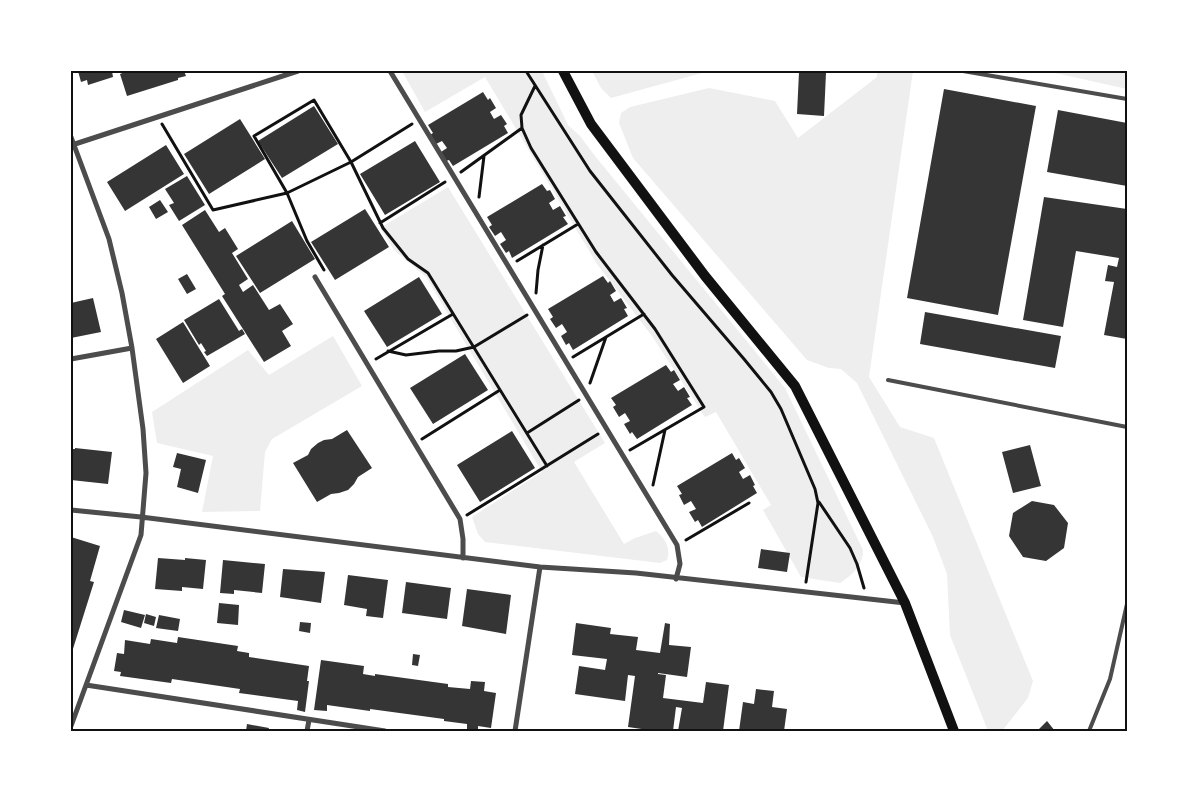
<svg xmlns="http://www.w3.org/2000/svg" width="1198" height="802" font-family="'Noto Sans',sans-serif">
  <rect width="100%" height="100%" fill="#fff"/>
  <path fill="#eee" d="M 402,71 L 542,71 L 568,125 L 580,136 L 595,156 L 785,388 L 863,550 C 863,566 852,575 840,583 L 801,577 L 763,510 L 771,505 L 716,412 L 705,417 L 652,336 L 597,264 L 485,77 L 425,112 Z
    M 592,71 L 701,71 L 702,73 L 611,98 L 601,88 Z
    M 877,71 L 913,71 L 869,377 L 900,427 L 934,438 L 1033,681 L 1028,698 L 1002,731 L 988,731 L 950,635 L 947,574 L 933,537 L 857,383 L 841,369 L 829,368 L 807,360 L 633,158 L 619,123 L 621,113 L 630,107 L 709,88 L 775,101 L 798,138 L 877,77 Z
    M 1051,71 L 1127,71 L 1127,89 L 1051,72 Z
    M 448,187 L 605,443 L 574,462 L 624,544 L 635,538 L 656,531 C 665,538 671,548 667,560 L 660,563 L 485,542 L 478,534 L 472,517 L 542,472 L 426,277 L 394,250 L 380,228 Z
    M 333,336 L 362,386 L 272,439 L 265,452 L 260,511 L 202,512 L 213,456 L 157,443 L 152,412 L 248,350 L 269,375 Z"/>
  <path fill="#353535" d="M 78,71 L 112,71 L 113,77 L 88,85 L 87,80 L 81,82 Z
    M 127,71 L 184,71 L 186,76 L 178,78 L 178,80 L 127,96 L 120,74 Z
    M 799,72 L 826,73 L 824,116 L 797,114 Z
    M 944,89 L 1036,106 L 998,315 L 907,298 Z
    M 483,92 L 488,100 L 490,98 L 496,108 L 490,112 L 494,119 L 501,115 L 507,124 L 504,126 L 508,133 L 453,166 L 449,160 L 446,161 L 441,152 L 447,148 L 442,141 L 436,144 L 430,135 L 433,133 L 428,125 Z
    M 314,106 L 338,144 L 282,178 L 258,141 Z
    M 1058,110 L 1127,123 L 1127,186 L 1047,172 Z
    M 240,119 L 265,159 L 209,194 L 184,154 Z
    M 415,141 L 440,182 L 385,215 L 360,174 Z
    M 166,145 L 184,174 L 125,211 L 107,182 Z
    M 187,176 L 205,205 L 179,221 L 169,205 L 174,203 L 165,189 Z
    M 542,184 L 547,191 L 550,190 L 555,199 L 549,203 L 553,210 L 560,206 L 566,216 L 563,217 L 568,224 L 512,258 L 509,251 L 506,253 L 500,244 L 506,240 L 501,232 L 495,236 L 489,227 L 492,225 L 487,217 Z
    M 1044,197 L 1127,209 L 1127,339 L 1104,335 L 1114,282 L 1105,281 L 1108,265 L 1117,267 L 1119,258 L 1076,251 L 1063,327 L 1023,320 Z
    M 160,200 L 168,212 L 156,219 L 149,207 Z
    M 365,209 L 389,247 L 335,280 L 311,242 Z
    M 205,210 L 219,232 L 225,228 L 238,249 L 232,253 L 248,279 L 239,285 L 243,292 L 253,285 L 269,310 L 280,304 L 293,324 L 282,331 L 291,346 L 264,362 L 222,296 L 225,294 L 182,225 Z
    M 292,221 L 315,259 L 260,293 L 236,256 Z
    M 187,274 L 196,289 L 187,294 L 178,279 Z
    M 603,276 L 608,283 L 610,281 L 616,291 L 610,295 L 614,302 L 621,298 L 627,308 L 624,309 L 628,316 L 573,350 L 569,343 L 566,345 L 561,336 L 567,332 L 562,324 L 556,328 L 550,319 L 553,317 L 548,309 Z
    M 419,277 L 442,314 L 387,347 L 364,311 Z
    M 93,298 L 101,332 L 71,338 L 71,303 Z
    M 219,299 L 239,331 L 242,329 L 245,334 L 207,356 L 204,352 L 206,351 L 201,343 L 199,345 L 184,320 Z
    M 925,312 L 1061,336 L 1055,368 L 920,344 Z
    M 183,322 L 210,366 L 183,383 L 156,339 Z
    M 465,354 L 488,390 L 433,424 L 410,388 Z
    M 666,365 L 671,372 L 674,370 L 680,380 L 673,384 L 678,391 L 684,387 L 690,397 L 687,398 L 692,405 L 637,439 L 632,432 L 630,434 L 624,424 L 630,421 L 625,413 L 619,417 L 613,407 L 616,405 L 611,398 Z
    M 347,430 L 372,468 L 358,477 L 354,484 L 348,490 L 339,493 L 331,494 L 317,502 L 293,463 L 308,455 L 311,449 L 318,443 L 324,440 L 332,439 Z
    M 512,431 L 535,468 L 480,502 L 457,465 Z
    M 1030,445 L 1041,486 L 1013,493 L 1002,452 Z
    M 75,448 L 112,452 L 108,484 L 71,480 L 71,449 L 75,449 Z
    M 177,453 L 206,460 L 198,493 L 177,487 L 181,469 L 173,467 Z
    M 732,453 L 736,460 L 739,458 L 745,468 L 739,472 L 743,479 L 750,475 L 755,485 L 753,486 L 757,493 L 702,527 L 698,520 L 695,522 L 689,512 L 696,509 L 691,501 L 684,505 L 679,495 L 682,494 L 677,486 Z
    M 1032,501 L 1054,505 L 1068,523 L 1064,548 L 1046,561 L 1023,557 L 1009,536 L 1013,513 Z
    M 71,537 L 100,546 L 90,581 L 94,582 L 72,652 Z
    M 761,549 L 790,553 L 787,572 L 758,568 Z
    M 158,558 L 185,560 L 185,558 L 206,560 L 203,589 L 182,587 L 182,591 L 155,589 Z
    M 223,560 L 265,564 L 262,593 L 234,590 L 234,594 L 220,593 Z
    M 283,569 L 325,572 L 321,603 L 280,597 Z
    M 348,575 L 388,580 L 383,618 L 366,616 L 367,609 L 344,605 Z
    M 406,582 L 451,588 L 447,619 L 402,613 Z
    M 467,589 L 511,595 L 506,634 L 462,626 Z
    M 219,603 L 239,605 L 238,625 L 217,623 Z
    M 124,610 L 145,615 L 141,628 L 121,622 Z
    M 146,614 L 156,617 L 154,626 L 144,623 Z
    M 159,615 L 180,619 L 178,631 L 156,628 Z
    M 300,622 L 311,623 L 310,633 L 299,631 Z
    M 576,623 L 611,628 L 610,634 L 638,637 L 636,650 L 660,653 L 665,623 L 670,624 L 669,645 L 691,647 L 687,677 L 658,673 L 658,674 L 666,675 L 663,698 L 703,703 L 706,682 L 729,685 L 723,731 L 678,731 L 682,708 L 676,707 L 673,731 L 655,731 L 628,727 L 635,676 L 628,675 L 625,701 L 575,694 L 579,666 L 605,670 L 607,659 L 572,655 Z
    M 178,637 L 238,646 L 237,651 L 249,653 L 249,657 L 309,666 L 307,681 L 309,681 L 305,712 L 297,710 L 298,701 L 239,693 L 240,689 L 172,679 L 171,683 L 120,676 L 121,672 L 114,671 L 117,653 L 124,654 L 125,640 L 150,644 L 151,639 L 177,643 Z
    M 413,654 L 420,655 L 418,666 L 412,665 Z
    M 321,660 L 364,666 L 363,674 L 375,676 L 375,674 L 448,684 L 448,687 L 470,689 L 471,681 L 485,682 L 484,691 L 496,693 L 491,728 L 478,726 L 478,731 L 467,731 L 467,724 L 444,721 L 444,719 L 370,709 L 370,711 L 327,705 L 327,711 L 314,710 Z
    M 756,689 L 774,691 L 772,707 L 787,709 L 784,731 L 739,731 L 743,702 L 754,704 Z
    M 1047,721 L 1055,731 L 1037,731 Z
    M 247,724 L 269,728 L 268,731 L 246,731 Z"/>
  <g fill="none" stroke-linecap="round" stroke-linejoin="round">
    <path stroke="#111" stroke-width="3" d="M 526,71 L 590,171 L 672,275 L 744,359 L 771,392 L 781,409 L 815,489 L 818,503 L 806,582
      M 535,86 L 521,115 L 522,128 L 531,148 L 596,252 L 655,329 L 704,407 L 630,450
      M 162,124 L 213,210 L 287,193 L 351,162 L 412,124
      M 461,172 L 522,128
      M 479,197 L 484,156
      M 380,223 L 445,182
      M 517,261 L 578,224
      M 324,270 L 307,241 L 287,193 L 254,136 L 314,100 L 351,162 L 383,228 L 408,259 L 428,273 L 547,466
      M 536,293 L 538,270 L 543,245
      M 388,351 L 406,355 L 439,351 L 456,351 L 474,347 L 527,315
      M 573,357 L 644,314
      M 376,359 L 453,314
      M 590,383 L 606,337
      M 527,433 L 579,400
      M 422,439 L 500,390
      M 653,485 L 665,430
      M 819,502 L 850,548 L 857,564 L 864,588
      M 467,515 L 598,434
      M 686,540 L 749,503"/>
    <path stroke="#4c4c4c" stroke-width="4" d="M 963,71 L 1127,99
      M 888,380 L 1127,427
      M 1089,731 L 1110,679 L 1127,604"/>
    <path stroke="#4c4c4c" stroke-width="5" d="M 390,71 L 677,545 L 680,564 L 676,579
      M 71,137 L 109,239 L 122,293 L 132,348 L 143,429 L 146,473 L 141,535 L 71,726
      M 72,145 L 298,71
      M 315,277 L 460,519 L 463,539 L 463,558
      M 71,359 L 132,348
      M 71,510 L 141,517 L 540,567 L 636,573 L 905,603
      M 86,685 L 385,731
      M 307,731 L 309,720
      M 515,731 L 540,567"/>
    <path stroke="#111" stroke-width="10" d="M 563,71 L 591,124 L 705,276 L 795,386 L 905,603 L 954,731"/>
  </g>
  <rect width="1198" height="802" fill="none" stroke="#ffffff" stroke-width="145"/>
  <rect x="72" y="72" width="1054" height="658" fill="none" stroke="#111" stroke-width="2"/>
</svg>
